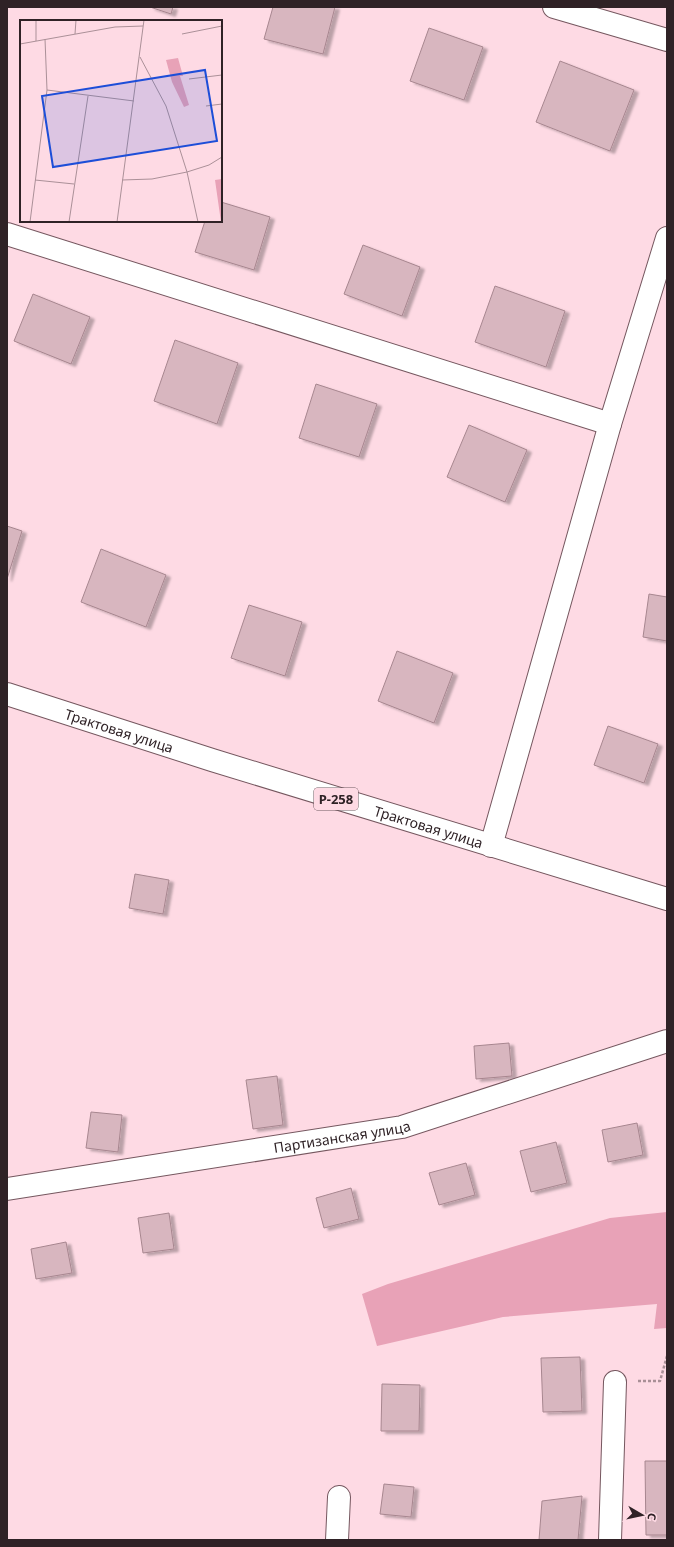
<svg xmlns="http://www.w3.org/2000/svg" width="674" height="1547" font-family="'Noto Sans',sans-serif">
  <defs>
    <filter id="shadow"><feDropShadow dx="4.5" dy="2.5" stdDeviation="1" flood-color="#0004"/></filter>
  </defs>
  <rect width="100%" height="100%" fill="#fedae4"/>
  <path fill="#e8a2b7" d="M 667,1212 L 667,1328 L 654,1329 L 657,1304 L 503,1317 L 377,1346 L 362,1294 L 388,1284 L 610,1218 Z"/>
  <path fill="#d8b6bf" stroke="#a7868f" filter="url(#shadow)" d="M 150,7 L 173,7 L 171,14 Z
    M 273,7 L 335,7 L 323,54 L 264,39 Z
    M 429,28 L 483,47 L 464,100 L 410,81 Z
    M 560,61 L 634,90 L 610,151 L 536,122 Z
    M 221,202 L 270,217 L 254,270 L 195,252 L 205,221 L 221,221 Z
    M 363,245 L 420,267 L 402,316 L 344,294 Z
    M 495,286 L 565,311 L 546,367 L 475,342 Z
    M 33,294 L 90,317 L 71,364 L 14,341 Z
    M 175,340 L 238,363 L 217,424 L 154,401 Z
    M 316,384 L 377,404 L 359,457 L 299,438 Z
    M 469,425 L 527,450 L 505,502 L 447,477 Z
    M 7,526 L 22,531 L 7,579 Z
    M 101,549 L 166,575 L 146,627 L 81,602 Z
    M 649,594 L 667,597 L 667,641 L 643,637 Z
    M 249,605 L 302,622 L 285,676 L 231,658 Z
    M 397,651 L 453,673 L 434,723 L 378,701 Z
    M 608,726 L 658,744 L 644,783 L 594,765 Z
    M 135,874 L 169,880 L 163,914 L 129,908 Z
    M 509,1043 L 512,1076 L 476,1079 L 474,1046 Z
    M 277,1076 L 283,1125 L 253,1129 L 246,1080 Z
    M 91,1112 L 122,1115 L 118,1152 L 86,1148 Z
    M 637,1123 L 643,1155 L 608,1162 L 602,1130 Z
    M 556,1142 L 567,1183 L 531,1192 L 520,1151 Z
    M 466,1163 L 475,1195 L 439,1205 L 429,1173 Z
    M 351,1188 L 359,1219 L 324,1228 L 316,1198 Z
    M 169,1213 L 174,1249 L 143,1253 L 138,1218 Z
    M 66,1242 L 72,1273 L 36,1279 L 31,1249 Z
    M 580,1357 L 582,1411 L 543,1412 L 541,1358 Z
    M 382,1384 L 420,1385 L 419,1431 L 381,1431 Z
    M 645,1461 L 667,1461 L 667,1535 L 646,1535 Z
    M 384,1484 L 414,1487 L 411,1517 L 380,1514 Z
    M 582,1496 L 578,1540 L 539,1540 L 542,1501 Z"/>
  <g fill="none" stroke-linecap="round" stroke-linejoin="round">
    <defs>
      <g id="street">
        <path d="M 554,7 L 667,40"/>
        <path d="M 7,234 L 610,424"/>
        <path d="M 491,846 L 610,424 L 667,238"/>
        <path id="s1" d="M 7,1189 L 402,1127 L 667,1041"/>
        <path d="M 337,1540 L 339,1497"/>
        <path d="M 610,1540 L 615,1382"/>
      </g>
      <g id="highway">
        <path id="s2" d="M 7,694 L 212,760 L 667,899"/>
      </g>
    </defs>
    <use href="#street" stroke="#75575f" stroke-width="24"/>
    <use href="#highway" stroke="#75575f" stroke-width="24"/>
    <path stroke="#a98f96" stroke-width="2.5" stroke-dasharray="3 2" stroke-linecap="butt" d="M 638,1381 L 660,1381 L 667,1356"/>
    <use href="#street" stroke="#fff" stroke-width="22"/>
    <use href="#highway" stroke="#fff" stroke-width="22"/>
  </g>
  <g text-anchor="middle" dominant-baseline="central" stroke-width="4" stroke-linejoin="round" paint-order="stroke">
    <rect fill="#fedae4" stroke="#6d595f" stroke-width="1" x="314" y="788" width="44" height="22" rx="3"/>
    <g font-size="13" font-weight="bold" fill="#2f2226">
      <text x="336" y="799">Р-258</text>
    </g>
    <g font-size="14" fill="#2f2226" stroke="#fedae4">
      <text stroke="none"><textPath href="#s2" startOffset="118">Трактовая улица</textPath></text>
      <text stroke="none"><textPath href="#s2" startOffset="442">Трактовая улица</textPath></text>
      <text stroke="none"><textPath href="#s1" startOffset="339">Партизанская улица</textPath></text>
    </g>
  </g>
  <g transform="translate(20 20)">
    <rect width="202" height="202" fill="#fedae4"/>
    <path d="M 158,38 L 163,56 L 160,56 L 169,85 L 164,87 L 152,62 L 146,40 ZM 202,159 L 202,202 L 201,202 L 195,160 Z" fill="#e8a2b7"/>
    <path fill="none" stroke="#ab9098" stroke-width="1" d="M 55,14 L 56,0M 162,14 L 202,6M 16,21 L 16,0M 0,24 L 95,7 L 123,6M 120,37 L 146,86 L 167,152 L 178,202M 169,59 L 202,55M 27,70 L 114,81M 186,86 L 202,84M 15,160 L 54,164M 102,160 L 132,159 L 167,152 L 189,145 L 202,137M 10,202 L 27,70 L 25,19M 49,202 L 68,76M 97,202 L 124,0"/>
    <path fill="#1d4ed8" fill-opacity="0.15" stroke="#1d4ed8" stroke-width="2" d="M 185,50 L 197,121 L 33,147 L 22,76 Z"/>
    <rect width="202" height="202" fill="none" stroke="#2f2226" stroke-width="2"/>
  </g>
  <rect width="674" height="1547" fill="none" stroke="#2f2226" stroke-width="16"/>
  <g transform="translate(642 1515) rotate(99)" stroke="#fedae4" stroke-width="3" paint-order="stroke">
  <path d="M0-3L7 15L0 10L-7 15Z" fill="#2f2226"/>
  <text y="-6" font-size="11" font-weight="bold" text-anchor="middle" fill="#2f2226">С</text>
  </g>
</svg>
